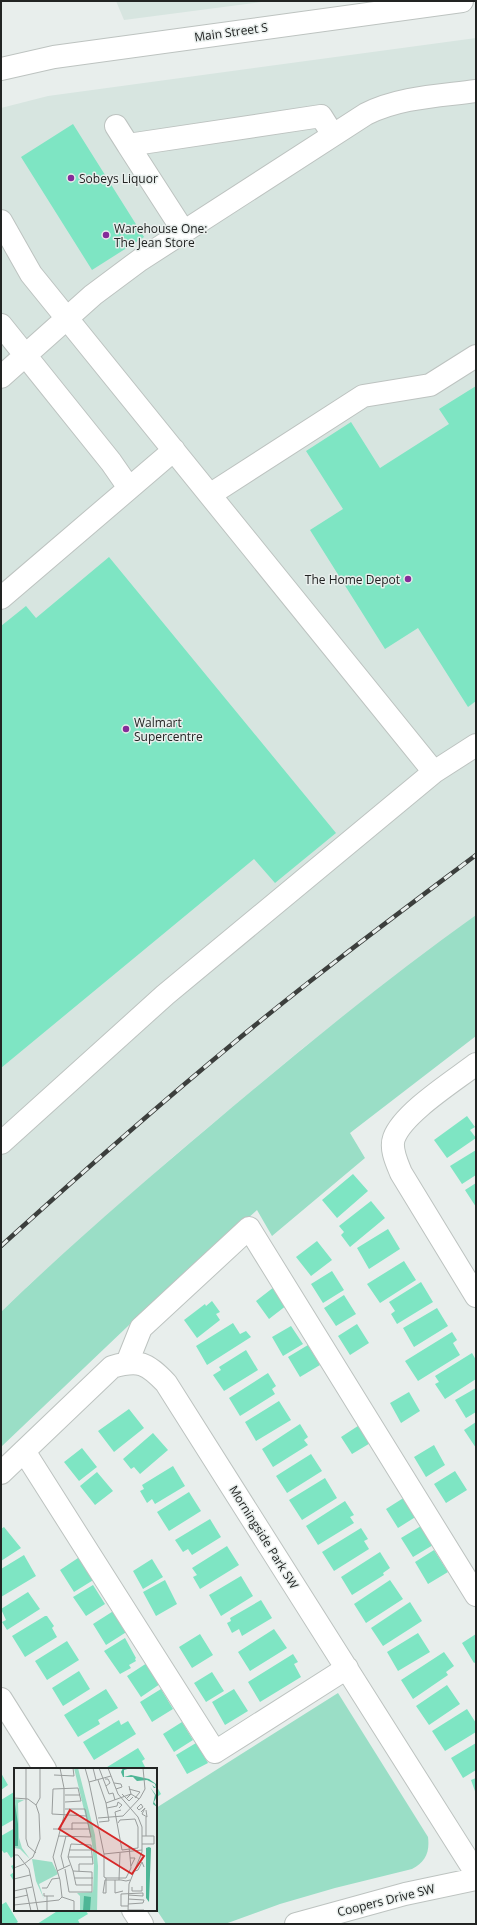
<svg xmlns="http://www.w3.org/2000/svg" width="477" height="1925" font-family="'Open Sans',sans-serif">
  <rect width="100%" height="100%" fill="#e8eeec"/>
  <path fill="#d7e5e0" d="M 116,1 L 269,1 L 124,20 Z
    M 476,38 L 476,915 L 303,1048 L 174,1156 L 30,1284 L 1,1312 L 1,108 L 48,96 Z"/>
  <path fill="#9adec6" d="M 476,915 L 476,1036 L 350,1133 L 365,1158 L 272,1236 L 257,1210 L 148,1307 L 1,1447 L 1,1312 C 68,1247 139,1186 210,1126 C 296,1053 384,981 476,915 Z
    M 338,1693 L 428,1837 C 430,1853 425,1862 412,1869 L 335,1888 L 280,1904 L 225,1924 L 166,1924 L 156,1909 L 156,1808 Z"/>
  <path fill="#7ee5c3" d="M 73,124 L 144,237 L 92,270 L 21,157 Z
    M 476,386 L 476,701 L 468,707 L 418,628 L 385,649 L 310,530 L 343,509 L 306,451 L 351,422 L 380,468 L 449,424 L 439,409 Z
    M 109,557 L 336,833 L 275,883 L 254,859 L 1,1068 L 1,626 L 26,606 L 36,618 Z
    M 467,1116 L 475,1127 L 470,1130 L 476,1138 L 447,1158 L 434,1140 Z
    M 476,1150 L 476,1175 L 462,1184 L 450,1166 Z
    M 353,1174 L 368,1191 L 337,1218 L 322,1200 Z
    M 476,1183 L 476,1207 L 465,1190 Z
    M 371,1201 L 385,1218 L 350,1247 L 341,1235 L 344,1232 L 339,1226 Z
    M 388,1229 L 400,1249 L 369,1269 L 357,1248 Z
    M 317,1241 L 332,1260 L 311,1276 L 296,1257 Z
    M 404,1261 L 416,1280 L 380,1303 L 367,1284 Z
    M 332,1271 L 344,1290 L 323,1303 L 311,1284 Z
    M 421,1282 L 433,1302 L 397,1324 L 391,1314 L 395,1311 L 389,1302 Z
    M 274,1287 L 287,1305 L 269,1319 L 256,1301 Z
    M 344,1295 L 356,1314 L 336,1326 L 324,1308 Z
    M 212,1301 L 220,1312 L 216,1314 L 220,1320 L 197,1338 L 184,1320 L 205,1304 L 206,1306 Z
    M 437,1308 L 448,1326 L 414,1347 L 403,1328 Z
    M 233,1323 L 240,1334 L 246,1331 L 251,1337 L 207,1365 L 196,1346 Z
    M 357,1324 L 369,1343 L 350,1355 L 338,1336 Z
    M 291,1326 L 303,1344 L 283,1356 L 272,1337 Z
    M 452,1332 L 457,1340 L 453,1343 L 460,1355 L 418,1381 L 405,1361 Z
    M 308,1345 L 320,1365 L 300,1377 L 288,1357 Z
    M 246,1350 L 258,1370 L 224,1391 L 213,1375 L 221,1370 L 219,1367 Z
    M 472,1353 L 476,1360 L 476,1379 L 445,1399 L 435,1384 L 439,1382 L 435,1376 Z
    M 268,1373 L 276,1386 L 272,1389 L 275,1394 L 240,1416 L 229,1398 Z
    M 476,1388 L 476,1412 L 466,1418 L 455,1400 Z
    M 409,1392 L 420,1411 L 401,1423 L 390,1403 Z
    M 279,1401 L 291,1420 L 256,1441 L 245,1422 Z
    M 129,1409 L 144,1428 L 114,1452 L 98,1431 Z
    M 476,1422 L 476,1448 L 464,1430 Z
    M 300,1424 L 308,1437 L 304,1440 L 308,1445 L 273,1467 L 262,1449 Z
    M 361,1424 L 372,1442 L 352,1454 L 341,1437 Z
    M 153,1433 L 168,1450 L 140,1474 L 134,1467 L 131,1469 L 123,1459 Z
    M 434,1445 L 445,1465 L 426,1477 L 414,1457 Z
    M 82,1448 L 97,1467 L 79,1481 L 64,1462 Z
    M 311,1454 L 322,1471 L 287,1493 L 276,1476 Z
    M 173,1466 L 185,1486 L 155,1504 L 152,1499 L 147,1503 L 140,1491 L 144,1489 L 142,1485 Z
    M 455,1471 L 467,1490 L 446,1503 L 434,1484 Z
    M 97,1472 L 113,1491 L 95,1505 L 80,1486 Z
    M 325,1478 L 337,1498 L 302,1520 L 289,1500 Z
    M 189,1492 L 201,1511 L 169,1531 L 157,1512 Z
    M 405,1497 L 417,1516 L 398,1528 L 386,1509 Z
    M 345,1501 L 354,1515 L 350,1517 L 354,1523 L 318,1545 L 306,1526 Z
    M 210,1519 L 221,1537 L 192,1555 L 188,1549 L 183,1552 L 175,1540 Z
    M 421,1526 L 433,1545 L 413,1557 L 401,1538 Z
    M 4,1527 L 21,1548 L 1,1561 L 1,1529 Z
    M 361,1528 L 368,1539 L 364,1541 L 369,1549 L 334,1571 L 322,1552 Z
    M 227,1546 L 239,1565 L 200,1589 L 193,1577 L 197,1575 L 192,1568 Z
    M 434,1550 L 448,1572 L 428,1584 L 415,1562 Z
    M 380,1552 L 390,1568 L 383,1573 L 384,1575 L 352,1595 L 341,1577 Z
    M 24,1555 L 36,1576 L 1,1597 L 1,1569 Z
    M 81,1556 L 95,1579 L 74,1592 L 60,1570 Z
    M 152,1559 L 163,1577 L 143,1589 L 133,1571 Z
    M 241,1576 L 253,1596 L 221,1616 L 209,1595 Z
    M 165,1580 L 177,1604 L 156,1616 L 143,1592 Z
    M 390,1580 L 403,1599 L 366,1623 L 354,1604 Z
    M 93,1585 L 105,1604 L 86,1616 L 73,1597 Z
    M 28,1592 L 40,1609 L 7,1630 L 2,1622 L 6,1620 L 1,1609 Z
    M 261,1600 L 272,1618 L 242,1636 L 239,1629 L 232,1633 L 227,1623 L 231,1621 L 230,1618 Z
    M 410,1602 L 422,1621 L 383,1646 L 371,1628 Z
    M 115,1610 L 128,1631 L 106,1645 L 93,1624 Z
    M 45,1616 L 47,1616 L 54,1626 L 52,1628 L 57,1637 L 25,1657 L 12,1636 Z
    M 274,1629 L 287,1648 L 250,1671 L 238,1652 Z
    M 418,1633 L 430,1652 L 398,1671 L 387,1652 Z
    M 200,1634 L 213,1655 L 192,1668 L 179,1647 Z
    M 476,1634 L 476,1662 L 474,1663 L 462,1643 Z
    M 125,1638 L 136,1658 L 135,1659 L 136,1661 L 129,1665 L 131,1668 L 120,1674 L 104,1651 Z
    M 67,1641 L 79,1660 L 47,1680 L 35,1661 Z
    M 444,1652 L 454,1666 L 446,1672 L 448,1675 L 413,1699 L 401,1680 Z
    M 293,1654 L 298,1662 L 294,1664 L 301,1677 L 260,1702 L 248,1682 Z
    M 147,1663 L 160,1684 L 141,1697 L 127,1676 Z
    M 79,1671 L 90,1689 L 63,1706 L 52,1688 Z
    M 212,1672 L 224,1691 L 206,1702 L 194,1683 Z
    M 447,1685 L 460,1704 L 429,1725 L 416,1706 Z
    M 106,1689 L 118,1708 L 98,1720 L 100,1724 L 78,1737 L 64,1715 Z
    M 161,1689 L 173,1709 L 152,1722 L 140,1702 Z
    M 234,1689 L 248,1711 L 225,1725 L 212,1702 Z
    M 467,1709 L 476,1723 L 476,1732 L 445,1751 L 432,1731 Z
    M 119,1720 L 121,1725 L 128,1721 L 136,1734 L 94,1760 L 83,1742 Z
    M 182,1722 L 193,1740 L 174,1752 L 163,1734 Z
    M 196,1743 L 208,1763 L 187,1774 L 176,1755 Z
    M 476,1743 L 476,1770 L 463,1778 L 451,1758 Z
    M 138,1748 L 145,1759 L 142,1761 L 146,1769 L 104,1769 Z
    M 1,1773 L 8,1785 L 1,1790 Z
    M 476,1778 L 476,1794 L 471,1780 Z
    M 156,1785 L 161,1794 L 156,1798 Z
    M 14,1792 L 15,1819 L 1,1827 L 1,1800 Z
    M 15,1828 L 15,1855 L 11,1858 L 7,1852 L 4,1853 L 1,1849 L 1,1836 Z
    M 15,1864 L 15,1883 L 10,1875 L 14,1872 L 11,1866 Z
    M 6,1902 L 18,1922 L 15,1924 L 1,1924 L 1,1905 Z
    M 59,1910 L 85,1910 L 88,1914 L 78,1920 L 80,1924 L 37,1924 Z"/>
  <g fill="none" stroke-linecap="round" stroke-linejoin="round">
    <defs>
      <path id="minor" d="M 116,126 L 128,145
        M 1,221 L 31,274 L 434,772 L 476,745
        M 184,232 L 128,145 L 321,116 L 333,135
        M 1,325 L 111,462 L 129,488
        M 1,377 L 93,295 L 140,260 L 366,114 C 400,97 439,96 476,91
        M 211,494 L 363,396 L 430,385 L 476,356
        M 1,598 L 174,450
        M 476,1064 C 454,1081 403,1113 394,1138 C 390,1149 397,1163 401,1173 L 476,1296
        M 1,1143 L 165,995 L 434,772
        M 127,1363 L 141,1328 L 249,1228 L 476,1595
        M 24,1451 L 215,1752 L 347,1668
        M 1,1473 L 112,1367 C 139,1359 147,1363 166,1383 L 476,1873
        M 1,1699 L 45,1769
        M 133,1910 L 142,1924
        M 296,1924 L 405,1894 L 476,1879"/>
      <path id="major" d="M 1,69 L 54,57 L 462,1"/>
    </defs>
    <use href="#minor" stroke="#bdc3c0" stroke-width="24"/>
    <use href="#major" stroke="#bdc3c0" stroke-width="24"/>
    <use href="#minor" stroke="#fff" stroke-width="22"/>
    <use href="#major" stroke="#fff" stroke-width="22"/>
    <defs>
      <path id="rail" d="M 1,1246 C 78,1176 156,1107 236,1041 C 314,976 395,916 476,855"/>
    </defs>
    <use href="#rail" stroke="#3c3f3d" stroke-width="4.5"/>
    <use href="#rail" stroke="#e8eeec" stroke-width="3" stroke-dasharray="9" stroke-linecap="butt"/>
  </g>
  <g fill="#852c99" stroke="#e8eeec" stroke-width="1.5">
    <circle cx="71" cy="178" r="4"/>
    <circle cx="106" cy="235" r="4"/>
    <circle cx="408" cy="579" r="4"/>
    <circle cx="126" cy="729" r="4"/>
  </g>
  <g text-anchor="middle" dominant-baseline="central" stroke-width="3" stroke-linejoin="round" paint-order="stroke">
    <g font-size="12" fill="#222423" stroke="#e8eeec">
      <text transform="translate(231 32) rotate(-8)">Main Street S</text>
      <text transform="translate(264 1537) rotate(58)">Morningside Park SW</text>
      <text transform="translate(386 1900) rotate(-14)">Coopers Drive SW</text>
    </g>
    <g font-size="12" fill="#222423" stroke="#e8eeec" text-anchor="start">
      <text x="79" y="178">Sobeys Liquor</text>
      <text x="114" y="228">Warehouse One:<tspan x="114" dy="14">The Jean Store</tspan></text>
      <text x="400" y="579" text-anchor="end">The Home Depot</text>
      <text x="134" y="722">Walmart<tspan x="134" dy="14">Supercentre</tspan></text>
    </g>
  </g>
  <g transform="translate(14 1768)">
    <rect width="143" height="143" fill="#e8eeec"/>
    <path d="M 60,0 L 64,0 L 81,67 L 84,98 L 83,143 L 66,143 L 66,128 L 63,125 L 79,124 L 80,97 L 78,75 ZM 0,31 L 10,32 L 4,35 L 5,70 L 8,80 L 16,91 L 6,81 L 0,80 ZM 18,91 L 38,94 L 44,106 L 25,116 L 30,131 L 22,113 Z" fill="#9adec6"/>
    <path d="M 109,0 L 117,0 L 110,2 L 110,9 L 117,7 L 135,11 L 142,16 L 142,20 L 140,20 L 138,17 L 136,19 L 142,27 L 142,30 L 140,34 L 143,39 L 139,36 L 141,27 L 136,19 L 138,17 L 142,20 L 141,16 L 133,12 L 123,13 L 119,9 L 109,9 L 107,4 ZM 1,36 L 4,56 L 4,78 L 0,78 ZM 135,79 L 137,80 L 135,134 L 132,130 L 132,80 ZM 70,128 L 77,129 L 76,143 L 69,143 Z" fill="#4eb696"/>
    <path fill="none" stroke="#999d9c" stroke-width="1" d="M 12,0 L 12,71 L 14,78 L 22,85M 46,0 L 50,20 L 50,48 L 39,89 L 46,112 L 48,129M 71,0 L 75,14M 79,0 L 82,12M 85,0 L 95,26 L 99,25 L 101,32M 94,0 L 104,26 L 124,49 L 128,59 L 128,84 L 115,116 L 114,143M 40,7 L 60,8 L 59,0M 91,11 L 94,11 L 96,15 L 92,18M 84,12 L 92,35M 100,15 L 107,16 L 108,19 L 102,21M 115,21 L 126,24 L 121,30M 108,26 L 115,33 L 119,29M 51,27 L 66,27M 0,30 L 14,31 L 22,37 L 25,46 L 26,71 L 19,89 L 10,96 L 0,100M 112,31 L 117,26 L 115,18M 51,34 L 67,33 L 64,20 L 39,21 L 38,46 L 72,48M 127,36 L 129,39 L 125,42 L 123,40 ZM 22,37 L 26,30 L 26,0M 93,40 L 103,38 L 104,34 L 108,37 L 105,40M 107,42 L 101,44 L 108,82M 127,44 L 131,40 L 128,46 L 133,49 L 132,42M 132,49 L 132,68M 84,50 L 109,48 L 126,30 L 131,21 L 129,0M 85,54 L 95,53 L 92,35 L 117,26 L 125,31M 104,55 L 106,52 L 121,51 L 124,59 L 124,80 L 108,82M 39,61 L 75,61M 58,62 L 58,55 L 74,55M 45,68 L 77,69 L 71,41 L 51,41M 128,68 L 140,68 L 140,76 L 128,76M 55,82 L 78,82M 90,86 L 75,14 L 97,8M 0,87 L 4,87 L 15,101 L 24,143M 54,89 L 59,103M 116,90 L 121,90 L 117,98M 50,100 L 47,88 L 52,68M 51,101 L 55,124 L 78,124 L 78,104 L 59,103 L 62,117 L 78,117M 43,103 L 56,97M 65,103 L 65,96 L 79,96 L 77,77 L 57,76 L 54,89 L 78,89M 121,103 L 124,102 L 128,94 L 130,99M 61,110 L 79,110M 92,110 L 112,110 L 117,100 L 115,78M 0,111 L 16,107M 101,112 L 101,125 L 109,123M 105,112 L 106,85M 116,112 L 112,113 L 107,112 L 91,112 L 89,125 L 92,125 L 92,110 L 90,109 L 90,86 L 128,82M 118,119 L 118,123 L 128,123 L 128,118M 28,120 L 33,120 L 38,111 L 46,110M 12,121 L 17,143M 0,123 L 18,119M 30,125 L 30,128 L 40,128M 114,127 L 129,128M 0,130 L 14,127M 114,131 L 130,132 L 129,135 L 114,136M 0,137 L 45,132 L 48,129 L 60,133 L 60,143M 114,138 L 107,138 L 107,126 L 129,125 L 129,128M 114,142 L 130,142M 33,143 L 33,128"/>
    <path fill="#d62828" fill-opacity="0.15" stroke="#d62828" stroke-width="2" d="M 56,42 L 130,88 L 118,106 L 45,61 Z"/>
    <rect width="143" height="143" fill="none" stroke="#222423" stroke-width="2"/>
  </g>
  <rect width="477" height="1925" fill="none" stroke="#222423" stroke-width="4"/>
</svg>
